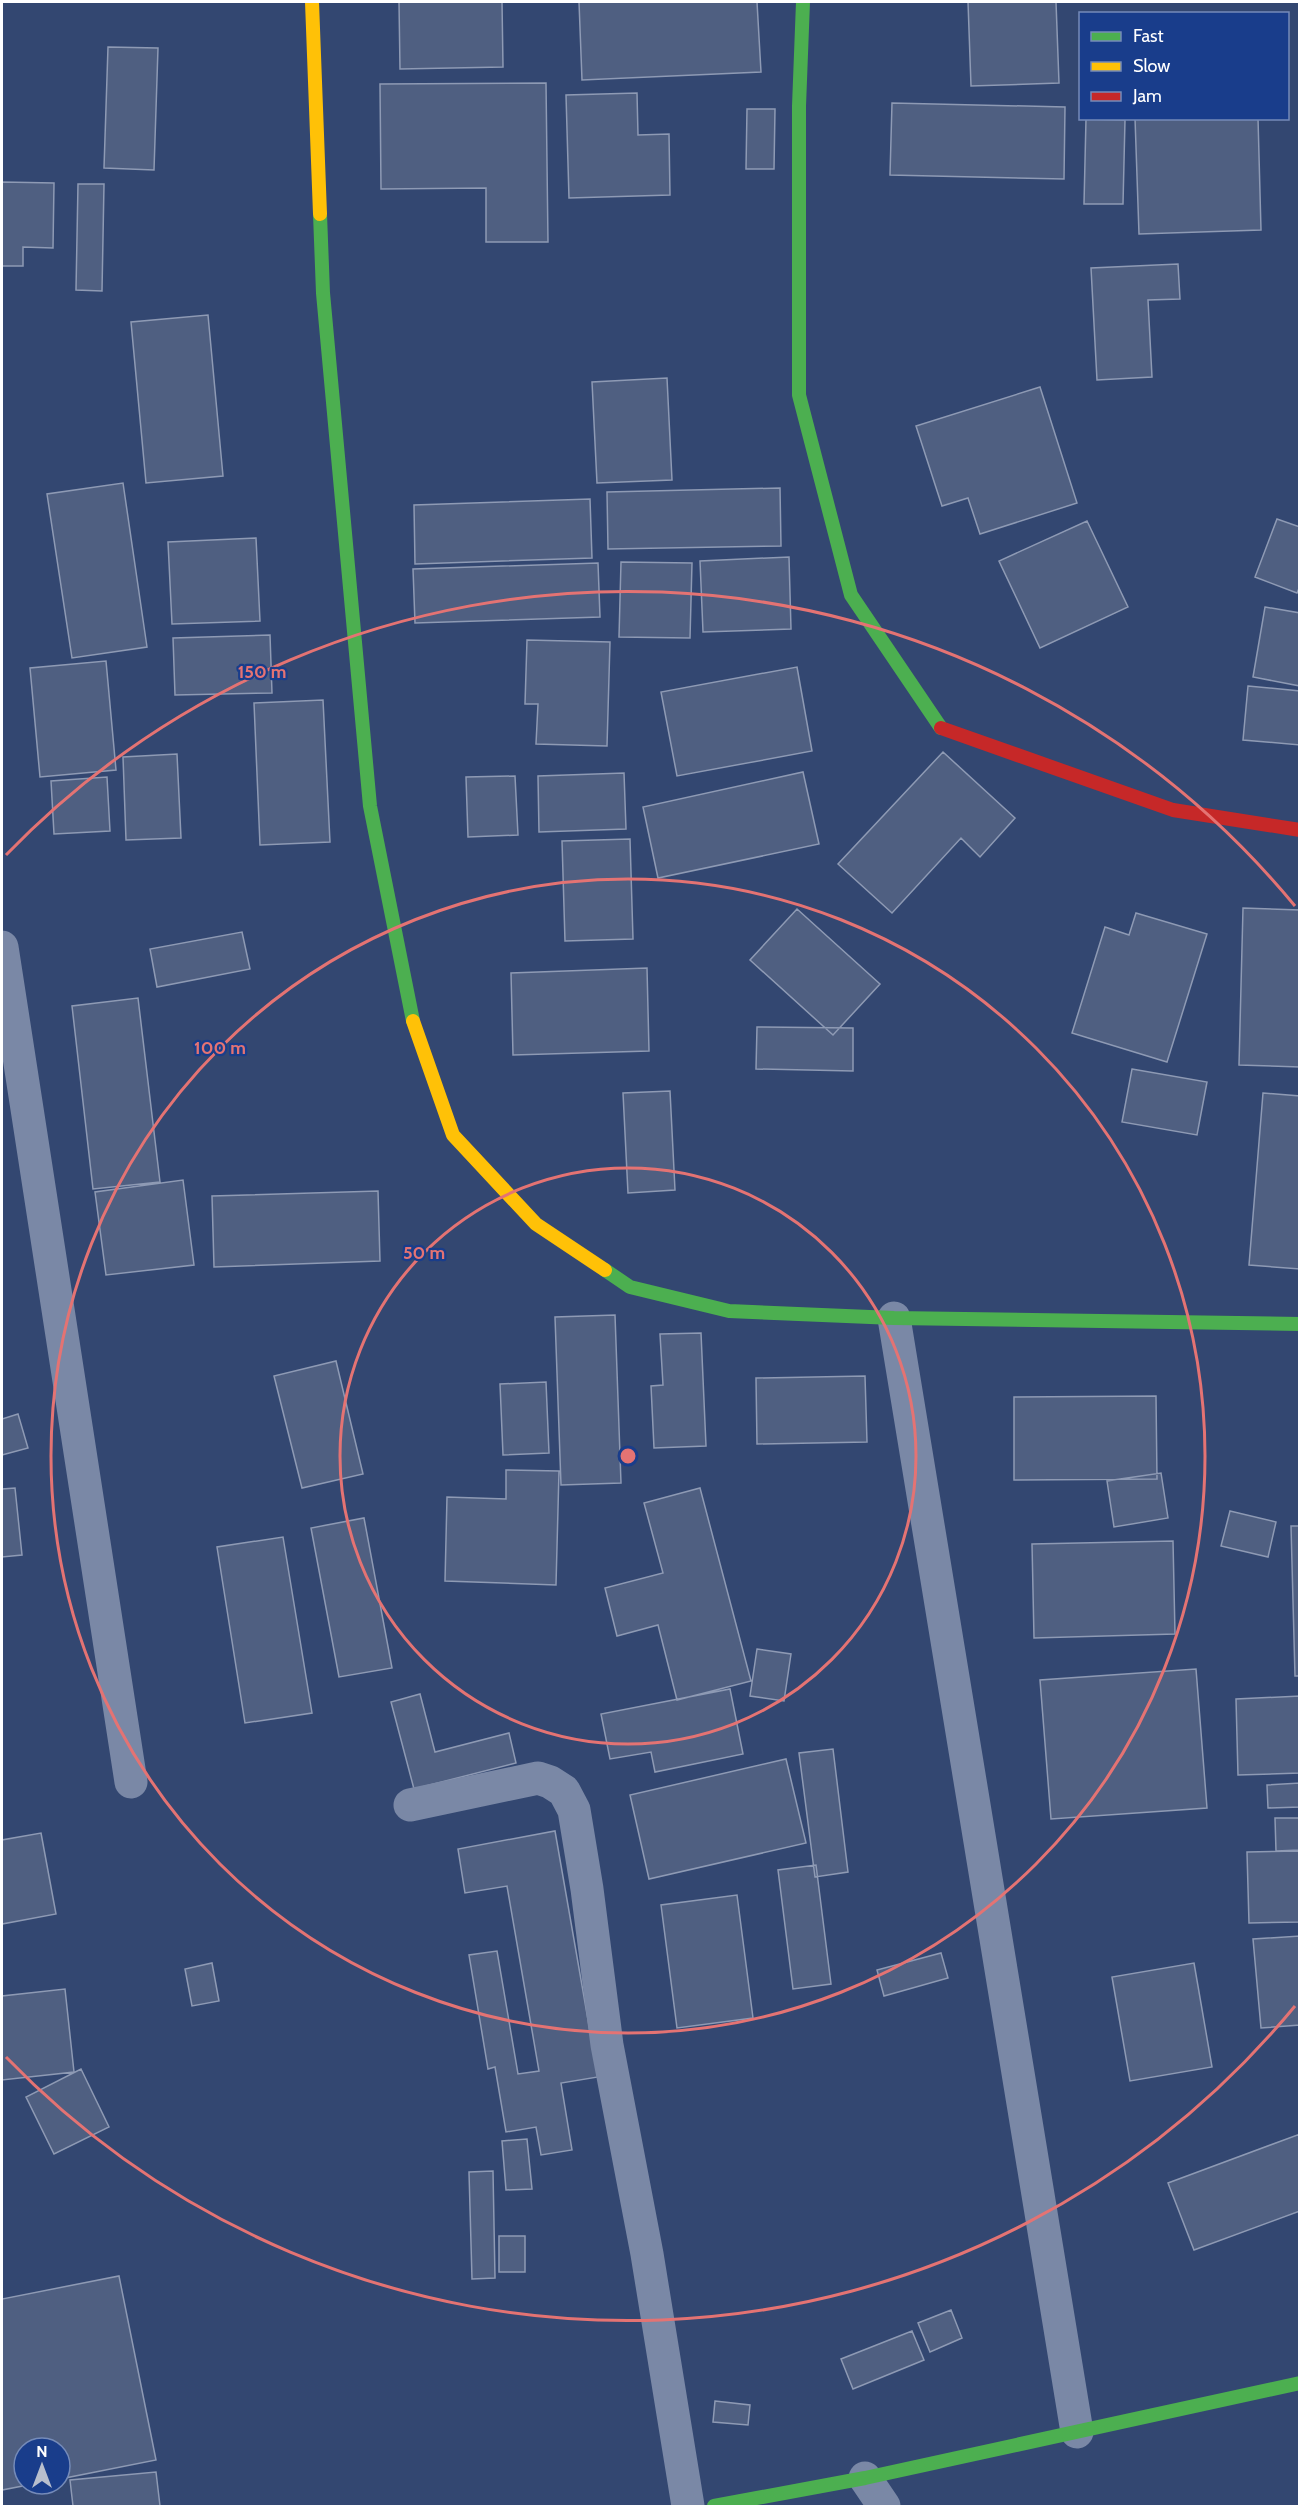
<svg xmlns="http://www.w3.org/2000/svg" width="1301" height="2508" font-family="Cabin,sans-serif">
  <rect width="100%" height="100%" fill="#334771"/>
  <path fill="#4f5f81" stroke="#8e9ab4" stroke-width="1.5" d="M 399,2 L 502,2 L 503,67 L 400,69 Z
    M 579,2 L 757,2 L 761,72 L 582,80 Z
    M 968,2 L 1056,2 L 1059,83 L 971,86 Z
    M 108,47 L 158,48 L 154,170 L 104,168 Z
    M 546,83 L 548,242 L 486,242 L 486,188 L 381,189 L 380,84 Z
    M 637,93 L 638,135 L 669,134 L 670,195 L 569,198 L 566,95 Z
    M 892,103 L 1065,107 L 1064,179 L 890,175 Z
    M 747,109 L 775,109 L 774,169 L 746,169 Z
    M 1135,118 L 1258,118 L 1261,230 L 1139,234 Z
    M 1086,119 L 1125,120 L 1123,204 L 1084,204 Z
    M 2,182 L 54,183 L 53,248 L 23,247 L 23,266 L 2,266 Z
    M 78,184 L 104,184 L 102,291 L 76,290 Z
    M 1178,264 L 1180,299 L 1148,300 L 1152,377 L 1097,380 L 1091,268 Z
    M 208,315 L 223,476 L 146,483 L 131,322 Z
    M 667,378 L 672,480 L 597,483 L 592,382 Z
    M 1040,387 L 1077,503 L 980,534 L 968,498 L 942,506 L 916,426 Z
    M 123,483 L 147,647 L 72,658 L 47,494 Z
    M 780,488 L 781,546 L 608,549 L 607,492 Z
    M 590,499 L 592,558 L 415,564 L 414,505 Z
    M 1277,519 L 1300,527 L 1300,586 L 1297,593 L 1255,577 Z
    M 1087,521 L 1128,607 L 1040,648 L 999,561 Z
    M 256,538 L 260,621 L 172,624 L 168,542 Z
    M 789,557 L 791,629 L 703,632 L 700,561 Z
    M 621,562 L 692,563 L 690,638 L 619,637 Z
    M 598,563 L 600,617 L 415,623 L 413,569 Z
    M 1265,607 L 1300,613 L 1300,686 L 1253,677 Z
    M 270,635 L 272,693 L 175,695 L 173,638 Z
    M 527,640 L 610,642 L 607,746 L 536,744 L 538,704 L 525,704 Z
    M 106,661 L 116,770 L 40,777 L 30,668 Z
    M 797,667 L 812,751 L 677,776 L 661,692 Z
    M 1248,686 L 1300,691 L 1300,745 L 1243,740 Z
    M 323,700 L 330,842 L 260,845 L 254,703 Z
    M 943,752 L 1015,818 L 980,857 L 961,838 L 892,913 L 838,864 Z
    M 177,754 L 181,838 L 126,840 L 123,757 Z
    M 803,772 L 819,844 L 658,878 L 643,807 Z
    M 624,773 L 626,829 L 539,832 L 538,776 Z
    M 515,776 L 518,835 L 468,837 L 466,777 Z
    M 107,777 L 110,831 L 54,834 L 51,781 Z
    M 630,839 L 633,939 L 565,941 L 562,841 Z
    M 1243,908 L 1300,910 L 1300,1067 L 1239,1065 Z
    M 797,909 L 880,984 L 833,1035 L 750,960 Z
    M 1136,913 L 1207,934 L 1167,1062 L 1072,1033 L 1105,927 L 1129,935 Z
    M 242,932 L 250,969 L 157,987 L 150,949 Z
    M 647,968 L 649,1051 L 513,1055 L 511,973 Z
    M 138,998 L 160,1182 L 93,1189 L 72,1006 Z
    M 757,1027 L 853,1028 L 853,1071 L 756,1069 Z
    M 1132,1069 L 1207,1082 L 1197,1135 L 1122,1122 Z
    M 670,1091 L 675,1190 L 628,1193 L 623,1093 Z
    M 1263,1093 L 1300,1096 L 1300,1269 L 1249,1265 Z
    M 183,1180 L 194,1265 L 106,1275 L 95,1192 Z
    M 378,1191 L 380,1261 L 214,1267 L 212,1196 Z
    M 615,1315 L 621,1483 L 561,1485 L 555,1317 Z
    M 701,1333 L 706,1446 L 654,1448 L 651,1386 L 663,1385 L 660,1334 Z
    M 336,1361 L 363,1474 L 302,1488 L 274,1376 Z
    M 865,1376 L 867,1442 L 757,1444 L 756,1378 Z
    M 546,1382 L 549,1453 L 503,1455 L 500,1384 Z
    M 1156,1396 L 1157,1479 L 1014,1480 L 1014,1397 Z
    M 18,1414 L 28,1448 L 2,1455 L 2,1419 Z
    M 506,1470 L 559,1471 L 556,1585 L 445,1581 L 447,1497 L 506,1499 Z
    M 1161,1473 L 1168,1518 L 1114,1527 L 1107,1481 Z
    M 15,1488 L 22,1555 L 2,1557 L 2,1489 Z
    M 700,1488 L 751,1681 L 677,1700 L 658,1625 L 617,1636 L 605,1588 L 663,1573 L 644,1503 Z
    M 1230,1511 L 1276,1522 L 1268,1557 L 1221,1546 Z
    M 364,1518 L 392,1668 L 339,1677 L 311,1528 Z
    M 1291,1526 L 1300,1526 L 1300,1676 L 1295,1676 Z
    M 283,1537 L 312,1713 L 245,1723 L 217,1547 Z
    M 1173,1541 L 1175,1634 L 1034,1638 L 1032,1544 Z
    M 757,1649 L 791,1654 L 784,1701 L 750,1696 Z
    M 1196,1669 L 1207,1808 L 1051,1819 L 1040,1680 Z
    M 730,1689 L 743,1754 L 655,1772 L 651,1752 L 610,1759 L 601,1714 Z
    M 420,1694 L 435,1752 L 509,1733 L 516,1763 L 414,1789 L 391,1702 Z
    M 1300,1696 L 1300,1773 L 1238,1775 L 1236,1699 Z
    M 833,1749 L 848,1872 L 815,1877 L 799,1753 Z
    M 786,1759 L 806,1843 L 649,1879 L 630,1795 Z
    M 1300,1783 L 1300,1807 L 1268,1808 L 1267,1785 Z
    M 1275,1818 L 1300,1818 L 1300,1850 L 1276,1851 Z
    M 555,1831 L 598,2077 L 561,2083 L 572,2150 L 541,2155 L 536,2127 L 506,2132 L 495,2067 L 488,2069 L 469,1955 L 497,1951 L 518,2074 L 539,2071 L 507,1886 L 465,1893 L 458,1849 Z
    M 41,1833 L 56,1914 L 2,1924 L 2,1840 Z
    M 1300,1851 L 1300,1922 L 1249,1923 L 1247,1852 Z
    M 816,1865 L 831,1984 L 793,1989 L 778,1870 Z
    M 737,1895 L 753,2018 L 677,2028 L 661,1905 Z
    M 1300,1936 L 1300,2025 L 1261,2028 L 1253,1939 Z
    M 941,1953 L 948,1978 L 884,1996 L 877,1970 Z
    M 212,1963 L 219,2001 L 192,2006 L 185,1969 Z
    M 1194,1963 L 1212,2067 L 1130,2081 L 1112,1977 Z
    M 65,1989 L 74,2072 L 2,2080 L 2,1996 Z
    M 81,2069 L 109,2127 L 54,2154 L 26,2097 Z
    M 1300,2134 L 1300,2211 L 1194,2250 L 1168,2183 Z
    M 527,2139 L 532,2189 L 506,2190 L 502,2141 Z
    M 493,2171 L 495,2278 L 472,2279 L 469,2172 Z
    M 499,2236 L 525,2236 L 525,2272 L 499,2272 Z
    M 119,2276 L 156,2460 L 60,2479 L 60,2448 L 24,2448 L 24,2484 L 33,2484 L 2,2490 L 2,2299 Z
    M 951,2310 L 962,2338 L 930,2352 L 918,2323 Z
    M 912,2331 L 924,2360 L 853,2389 L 841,2359 Z
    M 715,2401 L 750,2405 L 748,2425 L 713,2422 Z
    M 156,2472 L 160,2506 L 73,2506 L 70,2480 Z"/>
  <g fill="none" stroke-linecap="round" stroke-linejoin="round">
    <path stroke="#7a88a6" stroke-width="33" d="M 2,947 L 131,1782
      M 894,1318 L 1077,2432
      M 410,1805 L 538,1778 L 550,1782 L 564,1791 L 574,1810 L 587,1889 L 607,2045 L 647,2254 L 688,2506
      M 865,2478 L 884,2506"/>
    <path stroke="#4caf50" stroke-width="14" d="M 803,2 L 799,106 L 799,395 L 851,595 L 941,728
      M 320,214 L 323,293 L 370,806 L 413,1021
      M 605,1270 L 630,1287 L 729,1311 L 894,1318 L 1300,1324
      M 714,2506 L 865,2478 L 1300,2383"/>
    <path stroke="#ffc107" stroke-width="14" d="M 312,2 L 320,214
      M 413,1021 L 453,1135 L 536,1224 L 605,1270"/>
    <path stroke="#c62828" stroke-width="14" d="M 941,728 L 1173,810 L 1300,830"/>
  </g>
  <g fill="none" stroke="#e47373" stroke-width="3">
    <circle cx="628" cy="1456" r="288"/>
    <circle cx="628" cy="1456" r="577"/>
    <path d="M1295 2006A865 865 0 0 1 6 2057M6 855A865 865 0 0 1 1295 906"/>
  </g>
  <circle cx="628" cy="1456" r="9" fill="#e47373" stroke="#193d8b" stroke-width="3"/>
  <g font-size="18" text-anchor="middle" font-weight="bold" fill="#e47373" stroke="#193d8b" stroke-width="4.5" stroke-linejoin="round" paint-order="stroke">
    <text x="262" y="678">150 m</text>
    <text x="220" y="1054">100 m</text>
    <text x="424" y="1259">50 m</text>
  </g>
  <rect width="1301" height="2508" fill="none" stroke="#ffffff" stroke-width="6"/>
  <rect x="1079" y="12" width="210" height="108" fill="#193d8b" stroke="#758bb9" stroke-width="1.5"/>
  <rect x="1091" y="32" width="30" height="9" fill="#4caf50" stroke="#758bb9" stroke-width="1.5"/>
  <text x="1133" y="42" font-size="18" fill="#ffffff">Fast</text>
  <rect x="1091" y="62" width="30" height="9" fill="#ffc107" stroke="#758bb9" stroke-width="1.5"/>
  <text x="1133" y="72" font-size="18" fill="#ffffff">Slow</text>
  <rect x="1091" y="92" width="30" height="9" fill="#c62828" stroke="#758bb9" stroke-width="1.5"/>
  <text x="1133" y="102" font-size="18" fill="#ffffff">Jam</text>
  <g transform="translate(42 2466)"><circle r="28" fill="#193d8b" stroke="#758bb9" stroke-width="1.5"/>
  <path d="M0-4.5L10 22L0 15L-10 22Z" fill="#b8bfcd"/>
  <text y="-9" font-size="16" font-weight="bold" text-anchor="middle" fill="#ffffff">N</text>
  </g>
</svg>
